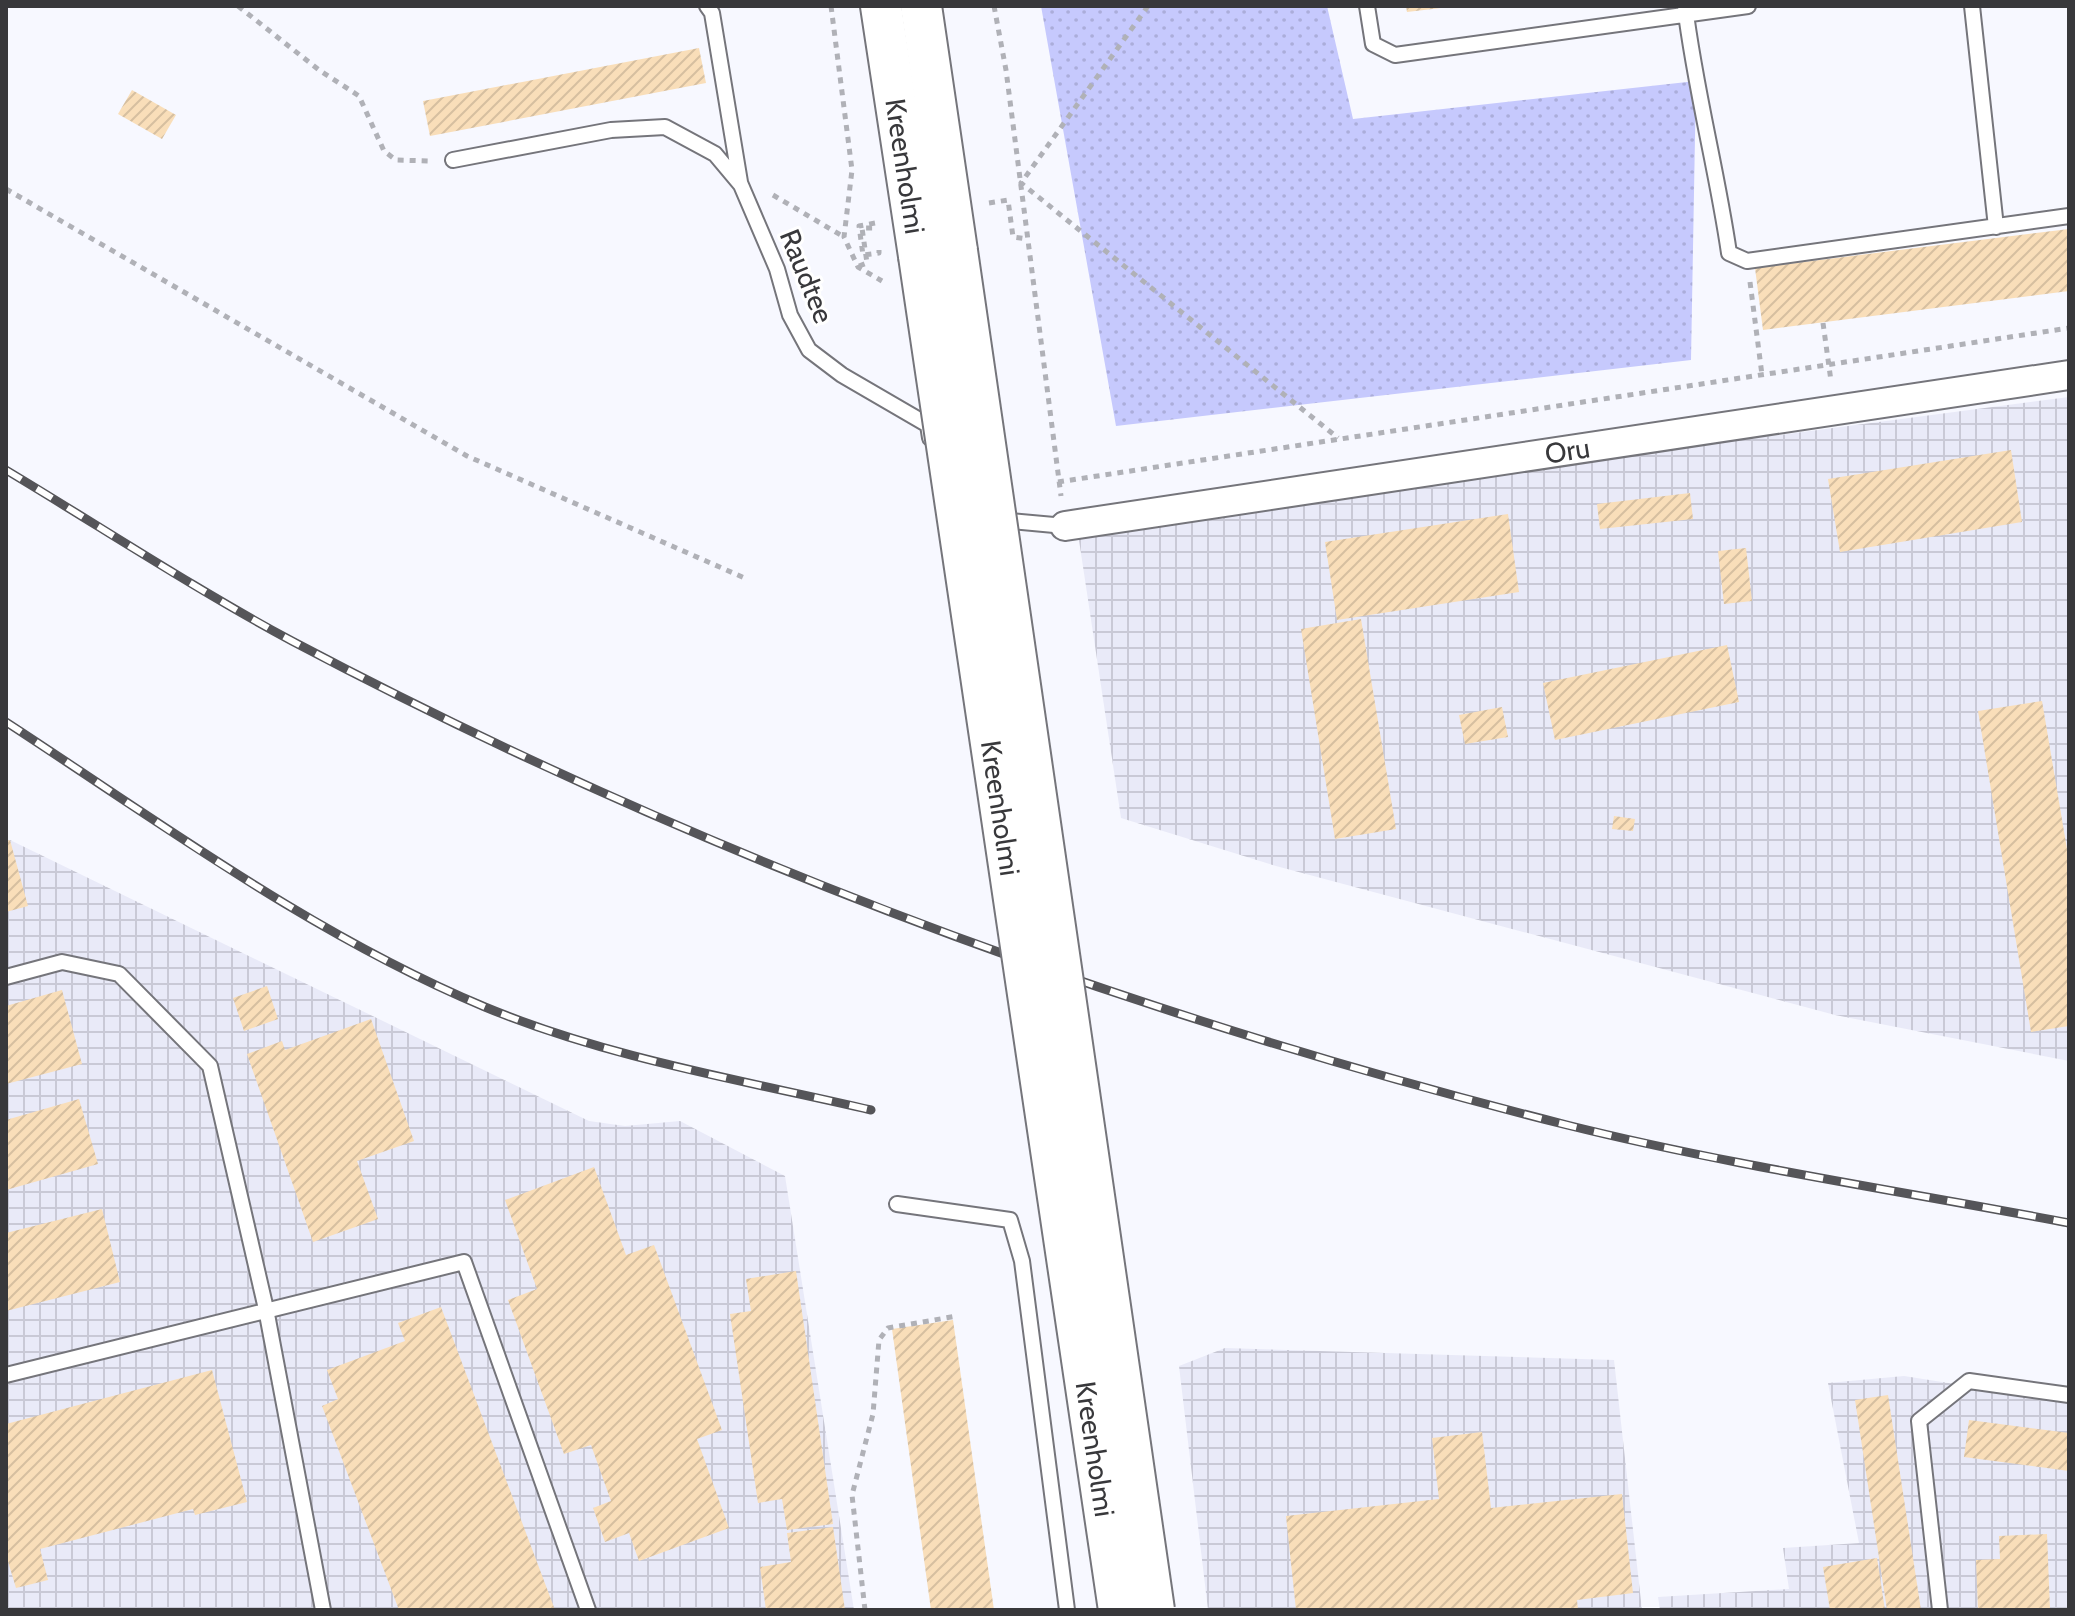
<svg xmlns="http://www.w3.org/2000/svg" width="2075" height="1616" font-family="Cabin,sans-serif">
  <defs>
    <pattern id="industrial-grid" width="8" height="8" patternUnits="userSpaceOnUse" patternTransform="scale(2)"><rect width="8" height="8" fill="#e9eaf8"/><path d="M0 4h8M4 0v8" fill="none" stroke="#c9c9d6"/></pattern>
    <pattern id="grass-dots" width="8" height="8" patternUnits="userSpaceOnUse" patternTransform="scale(2)"><rect width="8" height="8" fill="#c6c9fd"/><path d="M2 2h.1M6 6h.1" fill="none" stroke="#abadda" stroke-width="1.8" stroke-linecap="round"/></pattern>
    <pattern id="building-hatch" width="6" height="6" patternUnits="userSpaceOnUse" patternTransform="scale(2)"><rect width="6" height="6" fill="#f9deb9"/><path d="M-1 1l2-2M0 6l6-6M5 7l2-2" fill="none" stroke="#d6bfa0"/></pattern>
  </defs>
  <rect width="100%" height="100%" fill="#f7f8ff"/>
  <path fill="url(#industrial-grid)" d="M 2069,397 L 2069,1061 L 1835,1015 L 1276,866 L 1121,818 L 1077,527 Z
    M 10,840 L 589,1121 L 625,1126 L 680,1121 L 785,1176 L 854,1610 L 6,1610 L 6,841 Z
    M 1225,1348 L 1614,1360 L 1642,1610 L 1208,1610 L 1179,1366 Z
    M 1904,1376 L 2069,1402 L 2069,1610 L 1660,1610 L 1658,1597 L 1789,1589 L 1783,1548 L 1859,1543 L 1828,1383 Z"/>
  <path fill="url(#grass-dots)" d="M 1041,6 L 1327,6 L 1353,119 L 1696,81 L 1691,360 L 1116,426 Z"/>
  <path fill="url(#building-hatch)" d="M 1406,6 L 1441,6 L 1441,8 L 1407,12 Z
    M 699,48 L 706,83 L 430,136 L 423,101 Z
    M 132,90 L 176,115 L 162,139 L 118,114 Z
    M 2069,229 L 2069,291 L 1763,330 L 1755,268 Z
    M 2011,450 L 2022,522 L 1840,552 L 1828,479 Z
    M 1690,493 L 1693,519 L 1600,529 L 1597,504 Z
    M 1508,514 L 1519,592 L 1337,620 L 1325,542 Z
    M 1746,548 L 1752,601 L 1724,604 L 1718,551 Z
    M 1361,619 L 1396,829 L 1335,839 L 1301,629 Z
    M 1727,645 L 1739,702 L 1555,740 L 1543,683 Z
    M 2042,701 L 2069,861 L 2069,1026 L 2031,1032 L 1978,711 Z
    M 1502,707 L 1508,737 L 1465,744 L 1459,715 Z
    M 1614,816 L 1635,819 L 1633,831 L 1612,829 Z
    M 10,840 L 28,906 L 6,912 L 6,841 Z
    M 267,986 L 278,1019 L 244,1031 L 233,998 Z
    M 62,990 L 82,1064 L 6,1084 L 6,1006 Z
    M 371,1019 L 414,1141 L 357,1161 L 378,1219 L 313,1242 L 247,1054 L 282,1041 L 285,1050 Z
    M 79,1099 L 98,1164 L 6,1190 L 6,1120 Z
    M 594,1167 L 626,1255 L 654,1245 L 722,1430 L 697,1439 L 729,1528 L 639,1561 L 629,1533 L 605,1542 L 593,1508 L 611,1501 L 591,1445 L 564,1454 L 508,1300 L 537,1289 L 505,1200 Z
    M 102,1209 L 120,1282 L 6,1311 L 6,1233 Z
    M 796,1271 L 833,1524 L 787,1530 L 782,1499 L 758,1503 L 730,1314 L 751,1311 L 746,1279 Z
    M 441,1307 L 555,1610 L 399,1610 L 322,1406 L 338,1399 L 327,1370 L 405,1341 L 398,1323 Z
    M 953,1320 L 994,1610 L 931,1610 L 892,1329 Z
    M 212,1370 L 247,1502 L 195,1515 L 193,1509 L 40,1549 L 48,1580 L 16,1588 L 6,1555 L 6,1424 Z
    M 1888,1395 L 1921,1610 L 1887,1610 L 1855,1400 Z
    M 1969,1420 L 2069,1433 L 2069,1471 L 1964,1457 Z
    M 1482,1432 L 1491,1508 L 1622,1494 L 1633,1593 L 1577,1600 L 1578,1610 L 1296,1610 L 1286,1516 L 1439,1499 L 1432,1438 Z
    M 833,1527 L 845,1610 L 766,1610 L 760,1567 L 791,1562 L 787,1533 Z
    M 2047,1534 L 2050,1610 L 1978,1610 L 1976,1560 L 2000,1559 L 1999,1536 Z
    M 1877,1558 L 1885,1610 L 1830,1610 L 1823,1567 Z"/>
  <g fill="none" stroke-linecap="round" stroke-linejoin="round">
    <defs>
      <path id="lane" d="M 707,6 L 712,13 L 740,182
        M 1367,6 L 1373,44 L 1395,55 L 1748,6
        M 1685,6 C 1695,89 1717,170 1729,253 L 1747,261 L 2069,216
        M 1972,6 L 1996,227
        M 453,160 L 611,130 L 665,127 L 715,154 L 741,185 L 777,269 L 790,315 L 809,350 L 842,375 L 928,425 L 930,438
        M 1000,520 L 1065,526
        M 6,977 L 62,962 L 119,974 L 210,1066 L 266,1309 L 323,1610
        M 897,1204 L 1010,1220 L 1022,1261 L 1067,1610
        M 6,1375 L 464,1262 L 588,1610
        M 1940,1610 L 1919,1421 L 1969,1381 L 2069,1395"/>
      <g id="street">
        <path id="s1" d="M 1065,526 L 2069,375"/>
      </g>
      <g id="secondary">
        <path id="s2" d="M 881,6 L 919,256"/>
        <path d="M 921,6 L 957,251"/>
      </g>
    </defs>
    <use href="#lane" stroke="#75757b" stroke-width="18"/>
    <use href="#street" stroke="#75757b" stroke-width="32"/>
    <use href="#secondary" stroke="#75757b" stroke-width="44"/>
    <path stroke="#b0b1b7" stroke-width="5" stroke-dasharray="6 6" stroke-linecap="butt" d="M 238,6 L 319,70 L 359,96 L 384,151 L 396,160 L 428,161
      M 831,6 L 852,170 L 844,237 L 858,267 L 882,281
      M 994,6 L 1006,70 L 1061,496
      M 1148,6 L 1021,183 L 1338,438
      M 6,189 L 467,456 L 747,579
      M 773,195 L 844,237
      M 989,203 L 1008,200 L 1013,237 L 1028,239
      M 875,223 L 859,226 L 863,255 L 879,253 L 879,250
      M 859,266 L 867,263 L 862,228 L 875,228
      M 1750,282 L 1762,375
      M 1823,323 L 1831,381
      M 1058,482 L 2069,328
      M 865,1610 L 852,1495 L 873,1414 L 879,1340 L 888,1328 L 957,1316"/>
    <use href="#lane" stroke="#fff" stroke-width="14"/>
    <use href="#street" stroke="#fff" stroke-width="28"/>
    <use href="#secondary" stroke="#fff" stroke-width="40"/>
    <defs>
      <path id="rail" d="M 6,470 C 101,527 195,589 292,641 C 695,854 1126,1014 1567,1125 C 1732,1166 1902,1191 2069,1223
        M 6,722 C 161,823 313,935 485,1007 C 608,1058 742,1080 871,1110"/>
    </defs>
    <use href="#rail" stroke="#555559" stroke-width="9"/>
    <use href="#rail" stroke="#fff" stroke-width="6" stroke-dasharray="18" stroke-linecap="butt"/>
    <defs>
      <g id="secondary-bridge">
        <path d="M 957,251 L 1154,1610"/>
        <path id="s3" d="M 919,256 L 1119,1610"/>
      </g>
    </defs>
    <use href="#secondary-bridge" stroke="#75757b" stroke-width="44" stroke-linecap="butt"/>
    <use href="#secondary-bridge" stroke="#fff" stroke-width="40"/>
  </g>
  <g text-anchor="middle" dominant-baseline="central" stroke-width="6" stroke-linejoin="round" paint-order="stroke">
    <g font-size="28" fill="#38383b" stroke="#fff">
      <text stroke="none"><textPath href="#s2" startOffset="162">Kreenholmi</textPath></text>
      <text transform="translate(807 276) rotate(68)">Raudtee</text>
      <text stroke="none"><textPath href="#s1" startOffset="508">Oru</textPath></text>
      <text stroke="none"><textPath href="#s3" startOffset="558">Kreenholmi</textPath></text>
      <text stroke="none"><textPath href="#s3" startOffset="1206">Kreenholmi</textPath></text>
    </g>
  </g>
  <rect width="2075" height="1616" fill="none" stroke="#38383b" stroke-width="16"/>
</svg>
